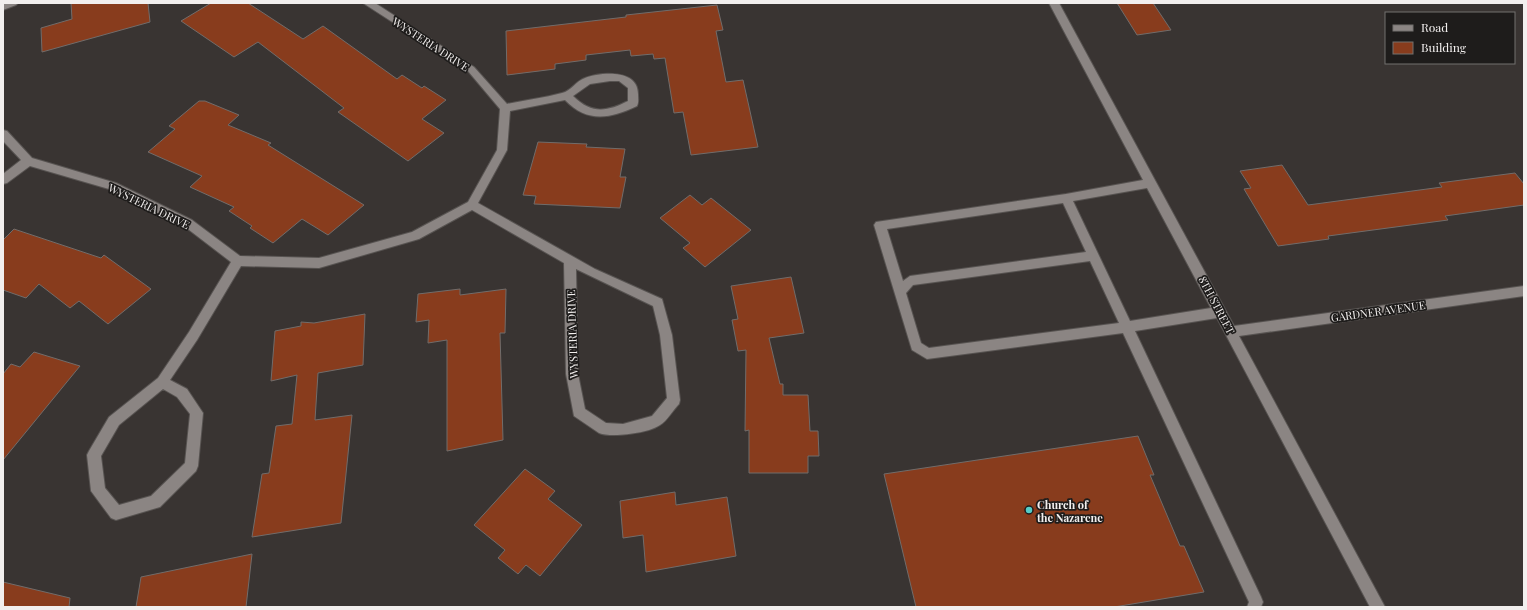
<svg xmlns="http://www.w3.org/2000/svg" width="1527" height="610" font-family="'Playfair Display',serif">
  <rect width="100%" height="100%" fill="#393432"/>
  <path fill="#883c1d" stroke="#716c6a" d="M 71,3 L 148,3 L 150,22 L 42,52 L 41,28 L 72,19 Z
    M 211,3 L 248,3 L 303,39 L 323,26 L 397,79 L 402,75 L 422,88 L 424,86 L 446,100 L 422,119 L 444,133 L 408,161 L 338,112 L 344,108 L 258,42 L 234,57 L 181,21 Z
    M 1117,3 L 1153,3 L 1171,30 L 1137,35 Z
    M 717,5 L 723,30 L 716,31 L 726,82 L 743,80 L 758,147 L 691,155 L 683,112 L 674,113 L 665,58 L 654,59 L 653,54 L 631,56 L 630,50 L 586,55 L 586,60 L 555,64 L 555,69 L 507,75 L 506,31 L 626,17 L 626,15 Z
    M 199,101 L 205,101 L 239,115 L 228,125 L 271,143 L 268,145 L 364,205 L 328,235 L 302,219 L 273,243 L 250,228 L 252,226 L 229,211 L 234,207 L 190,187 L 202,176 L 148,152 L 175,129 L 169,126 Z
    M 538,142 L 587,144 L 586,147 L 625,149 L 620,177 L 626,177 L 620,208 L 534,204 L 536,196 L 523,195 Z
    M 1282,165 L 1308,205 L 1442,187 L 1439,183 L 1515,173 L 1524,184 L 1524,205 L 1445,216 L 1448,220 L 1328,236 L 1329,239 L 1278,246 L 1244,189 L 1251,188 L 1240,171 Z
    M 690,195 L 702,205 L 711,198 L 751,230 L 705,267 L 683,248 L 690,243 L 660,218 Z
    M 14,229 L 101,258 L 104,255 L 151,289 L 108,324 L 79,301 L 70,308 L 39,284 L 26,298 L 3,290 L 3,240 Z
    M 791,277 L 804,333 L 769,338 L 780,384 L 783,384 L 783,395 L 808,395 L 810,431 L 818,431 L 819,456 L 808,456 L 808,473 L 749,473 L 749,430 L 745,431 L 746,350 L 738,351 L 732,320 L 738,319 L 731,286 Z
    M 460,289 L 460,295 L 506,289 L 505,333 L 500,333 L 503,440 L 447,451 L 447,340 L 428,343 L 429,320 L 416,322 L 418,294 Z
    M 365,314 L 363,365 L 318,373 L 315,420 L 352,415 L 341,523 L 252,537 L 262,474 L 269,473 L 276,426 L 292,424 L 297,375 L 271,381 L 275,331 L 301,326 L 301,322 L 314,323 Z
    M 34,352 L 80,366 L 3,460 L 3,374 L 11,364 L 20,367 Z
    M 1138,436 L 1154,475 L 1150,475 L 1180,546 L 1184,546 L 1204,592 L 1114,607 L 916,607 L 884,474 Z
    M 525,469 L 555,491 L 548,499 L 582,525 L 540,576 L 526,565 L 518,574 L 498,558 L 505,550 L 474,525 Z
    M 675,492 L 676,505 L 727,497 L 736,556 L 646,572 L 643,535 L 623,538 L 620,501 Z
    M 252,554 L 246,607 L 136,607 L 141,577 Z
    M 3,582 L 70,598 L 69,607 L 3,607 Z"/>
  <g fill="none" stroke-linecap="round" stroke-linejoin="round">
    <defs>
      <path id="minor" d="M 18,3 L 16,5 L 3,10 L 3,4 Z
        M 363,3 L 375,3 L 474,67 L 507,104 C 525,100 544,98 562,93 C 571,91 576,81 585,78 C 601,72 638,69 638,94 C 638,98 639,102 637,106 C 610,119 587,123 565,100 L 510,111 L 507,150 L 478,203 L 595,269 L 662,299 L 672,335 L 680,400 L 679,404 C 673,410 667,421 660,425 C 649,433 612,438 599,433 L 574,416 L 566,374 L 564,263 L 472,210 L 419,239 L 319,268 L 241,266 L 197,340 L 170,380 L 187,389 L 203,413 L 198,466 L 196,471 L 160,507 L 116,520 L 111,518 L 91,491 L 87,455 L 89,451 L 109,417 L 158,378 L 189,332 L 231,262 L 184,226 L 109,189 L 30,166 L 7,183 L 3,184 L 3,174 L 21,160 L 3,141 L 3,130 L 7,131 L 32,158 L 116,183 L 192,220 L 240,256 L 319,258 L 412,232 L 468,202 L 497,150 L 500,109 L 468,71 ZM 610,81 L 619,81 L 628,88 L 628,101 C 607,112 591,114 573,96 L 590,84 ZM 576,269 L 653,306 L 660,335 L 667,398 L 652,416 L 623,424 L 606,423 L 585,409 L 578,374 ZM 163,389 L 177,397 L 190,414 L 185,463 L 151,496 L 119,505 L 105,488 L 101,456 L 119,425 Z
        M 1049,3 L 1059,3 L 1234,326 L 1524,286 L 1524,296 L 1239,336 L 1385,607 L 1370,607 L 1217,318 L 1135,331 L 1261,597 L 1263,602 L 1261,607 L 1247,607 L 1249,602 L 1123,333 L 927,359 L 912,350 L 874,225 L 876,222 L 1066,194 L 1143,180 ZM 1147,188 L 1211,308 L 1130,321 L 1073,201 ZM 1063,203 L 1086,252 L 910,276 L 903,281 L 887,229 ZM 1090,261 L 1119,323 L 929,348 L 921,343 L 906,293 L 913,285 Z"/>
    </defs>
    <use href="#minor" stroke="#575351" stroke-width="2"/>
    <use href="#minor" fill="#8b8583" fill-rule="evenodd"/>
  </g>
  <circle fill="#54cdc8" stroke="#1e1c1b" stroke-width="1.5" cx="1029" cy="510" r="4"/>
  <g text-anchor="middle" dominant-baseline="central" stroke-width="3.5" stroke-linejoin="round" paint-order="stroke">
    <g font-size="11" fill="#f2efee" stroke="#1e1c1b">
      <text transform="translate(431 44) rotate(33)">WYSTERIA DRIVE</text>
      <text transform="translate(149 206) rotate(26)">WYSTERIA DRIVE</text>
      <text transform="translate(1217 305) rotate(62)">8TH STREET</text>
      <text transform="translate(1378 311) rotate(-8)">GARDNER AVENUE</text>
      <text transform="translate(572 334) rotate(-92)">WYSTERIA DRIVE</text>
    </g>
    <g font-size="11" font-weight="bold" fill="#f2efee" stroke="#1e1c1b" text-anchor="start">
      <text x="1037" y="504">Church of<tspan x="1037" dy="13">the Nazarene</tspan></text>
    </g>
  </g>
  <rect width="1527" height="610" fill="none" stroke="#f2efee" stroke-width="8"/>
  <rect x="1385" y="12" width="130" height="52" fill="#1e1c1b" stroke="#73706f"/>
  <rect x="1393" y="25" width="20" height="6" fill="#8b8583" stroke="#73706f"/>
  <text x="1421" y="32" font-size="12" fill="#f2efee">Road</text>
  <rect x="1393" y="42" width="20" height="12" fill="#883c1d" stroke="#73706f"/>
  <text x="1421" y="52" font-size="12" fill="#f2efee">Building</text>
</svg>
